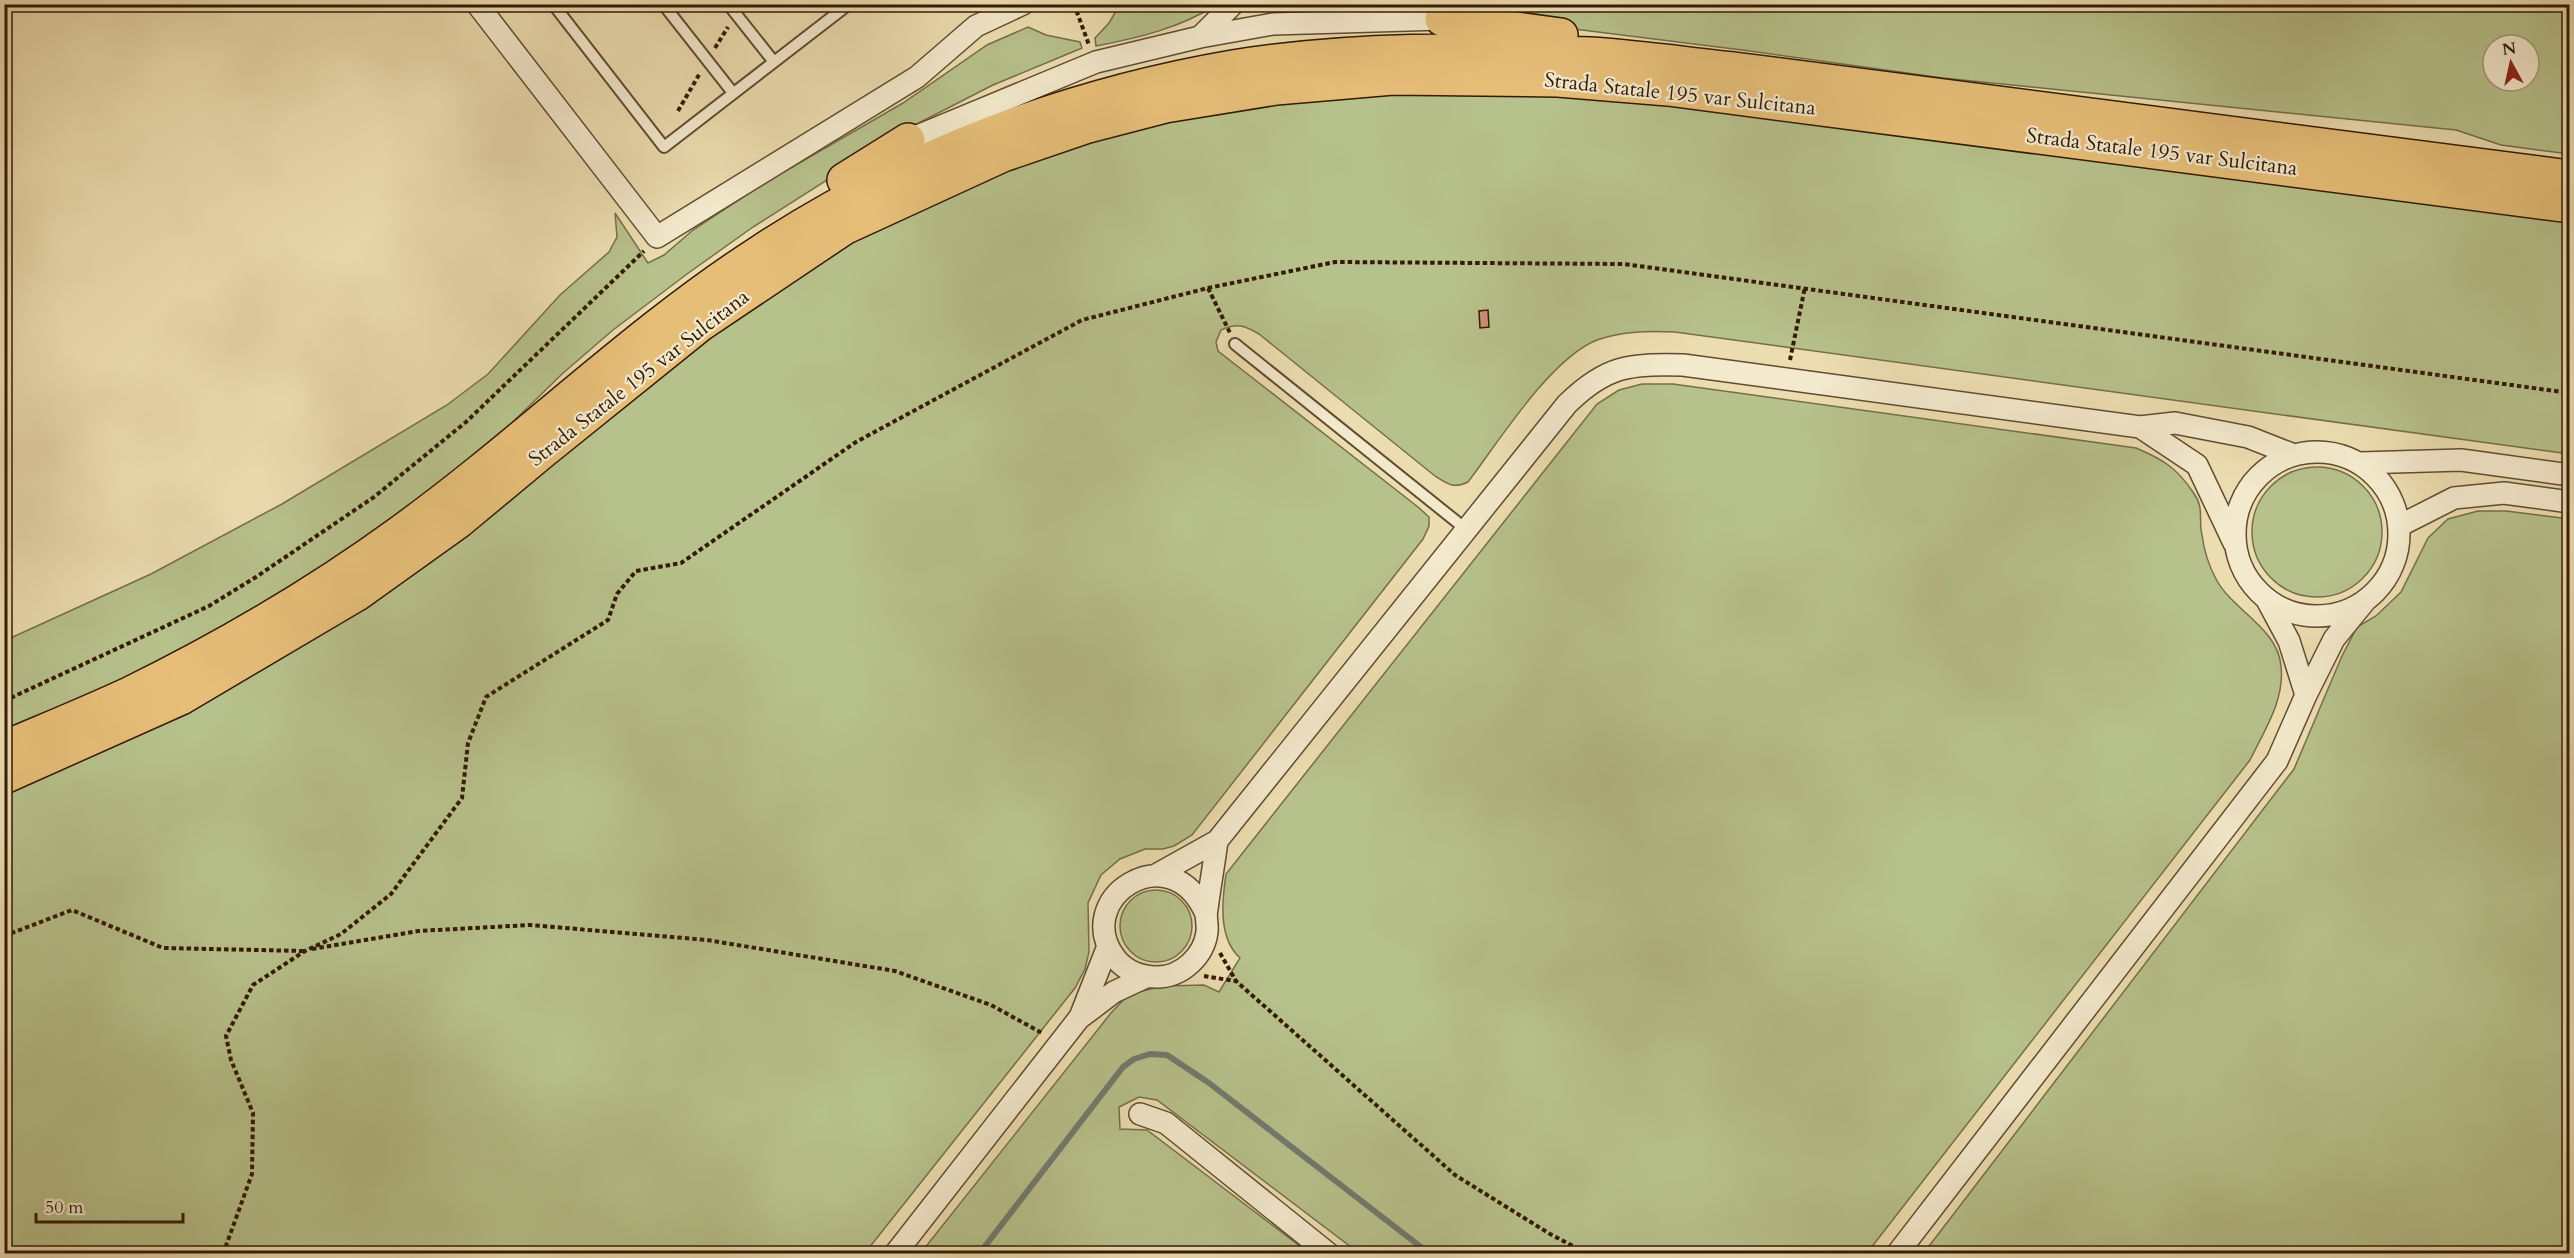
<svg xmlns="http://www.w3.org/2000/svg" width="2574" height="1258" font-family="Cardo,serif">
  <rect width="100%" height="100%" fill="#ecddb0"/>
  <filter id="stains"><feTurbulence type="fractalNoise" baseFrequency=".00333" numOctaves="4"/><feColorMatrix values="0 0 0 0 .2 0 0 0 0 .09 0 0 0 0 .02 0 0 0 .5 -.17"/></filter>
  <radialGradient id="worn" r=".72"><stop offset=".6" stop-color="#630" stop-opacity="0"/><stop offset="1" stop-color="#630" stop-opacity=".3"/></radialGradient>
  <path fill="#b7c18b" stroke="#756e49" stroke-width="1.5" fill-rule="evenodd" d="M 1120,4 L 1216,4 L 1216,5 C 1180,28 1138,38 1096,46 L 1095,38 L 1109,23 Z
    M 1452,5 L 2569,5 L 2569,154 L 2501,145 L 2456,130 L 1943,78 L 1742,50 L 1518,22 ZM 2493,45 L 2529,45 L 2529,81 L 2493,81 Z
    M 1028,27 L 1046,35 L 1080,42 L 1082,48 L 993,85 L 907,129 L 753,227 L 687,274 L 613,330 L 562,374 L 516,419 L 495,443 L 352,548 L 257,608 L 182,651 L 101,691 L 5,733 L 4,641 L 151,574 L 282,504 L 447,405 L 488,374 L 560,295 L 609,252 L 617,237 L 615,213 L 648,263 L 664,255 L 693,230 L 758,187 L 903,103 L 987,45 Z
    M 1575,89 L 2569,216 L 2569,454 L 1675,332 C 1648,331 1623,331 1597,340 C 1551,358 1499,441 1468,482 C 1454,489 1447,484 1435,476 L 1259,334 C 1244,325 1237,323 1221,330 L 1216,342 L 1218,351 L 1418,507 L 1429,517 L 1429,526 L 1423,539 L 1192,835 L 1174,846 L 1163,849 L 1145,849 L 1120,859 L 1101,875 L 1088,903 L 1089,952 L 1085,969 L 1075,988 L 865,1253 L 5,1254 L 5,787 L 675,362 L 853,237 L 952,191 L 1104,134 L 1329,93 Z
    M 1642,384 L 1673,384 L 2136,448 C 2162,459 2176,467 2193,492 C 2205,509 2198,517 2202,535 C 2204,550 2209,566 2216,579 C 2232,610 2278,628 2281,666 C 2285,700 2264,731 2250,760 L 1867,1253 L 1359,1253 L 1157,1100 L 1139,1097 L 1119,1107 L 1120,1129 L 1147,1130 L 1309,1253 L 920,1254 L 1111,1013 L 1129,994 L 1164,986 L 1204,985 L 1219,992 L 1240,958 C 1218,938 1222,901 1226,874 L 1597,404 L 1619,390 Z
    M2252 532a65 65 0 1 1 130 0a65 65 0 1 1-130 0Z
    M 2478,511 L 2506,511 L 2569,519 L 2569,1253 L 1923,1254 L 2294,769 L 2342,656 L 2357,627 L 2376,616 L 2401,592 L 2428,538 L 2448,519 Z
    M1120 926a36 36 0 1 1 72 0a36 36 0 1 1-72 0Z"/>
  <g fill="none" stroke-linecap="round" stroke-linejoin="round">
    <path stroke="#717a6f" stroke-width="6" d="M 979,1254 L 1123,1067 L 1134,1059 L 1150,1054 L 1167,1055 L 1209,1083 L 1430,1254"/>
  </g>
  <path fill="#d08e78" stroke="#331a07" stroke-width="1.5" d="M 1488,310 L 1489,327 L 1480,328 L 1479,311 Z"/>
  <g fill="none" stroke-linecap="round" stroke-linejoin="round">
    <defs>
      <path id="lane" d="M 553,4 L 664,147 L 849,4
        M 663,4 L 733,93
        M 728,4 L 774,62
        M 1235,344 L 1467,530"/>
      <path id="street" d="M 477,4 L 657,237 L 917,77 L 976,26 L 1023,4
        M 1200,37 L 1233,4
        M 908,140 L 1096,62 L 1200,37 L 1273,24 L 1442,19
        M 2140,427 L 2197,465 L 2234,543
        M2235 534a82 82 0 1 1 164 0a82 82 0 1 1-164 0Z
        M 2360,463 L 2461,460 L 2570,475
        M 2399,526 L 2454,498 L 2504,493 L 2570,502
        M 2267,600 L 2289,641 L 2306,695
        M 1156,875 L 1217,841 L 1567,404 C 1607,365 1629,364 1683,365 L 2140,427 L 2175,423 L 2248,437 L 2294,455
        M 1206,914 C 1171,832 1069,899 1116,959 C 1126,971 1141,977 1157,977 C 1182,977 1204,956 1207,932 C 1208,924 1205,917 1207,909 C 1210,886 1214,864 1217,841
        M 1081,1017 L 1114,992 L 1146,977
        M 1140,1114 L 1166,1123 L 1329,1254
        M 895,1254 L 1080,1017 L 1108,946
        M 1897,1254 L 2277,761 L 2306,695 L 2334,639 L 2365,601"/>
      <path id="highway" d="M 1442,19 L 1561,35
        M 844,180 L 908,140
        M 4,748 C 46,730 88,713 129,694 C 223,648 317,593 402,531 C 525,442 633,334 760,252 C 904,158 1064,96 1233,67 C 1351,48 1472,49 1590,54 C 1638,57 1686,64 1734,69 L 2570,177
        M 4,777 L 181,698 L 357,594 L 459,521 L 542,452 L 701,324 L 844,228 L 1003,155 L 1088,126 L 1165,106 L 1276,88 L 1393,78 L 1558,80 L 1668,89 L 2570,206"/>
    </defs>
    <use href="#lane" stroke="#614b31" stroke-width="14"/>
    <use href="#street" stroke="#614b31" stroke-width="24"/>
    <use href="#highway" stroke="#331a07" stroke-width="36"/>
    <path stroke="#331a07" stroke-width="4" stroke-dasharray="4.5 3" stroke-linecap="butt" d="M 1074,4 L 1089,45
      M 715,48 L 728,27
      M 678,111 L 700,73
      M 1208,288 L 1230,333
      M 1790,360 L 1805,287
      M 4,701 L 209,606 L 256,577 L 374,497 L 466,422 L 644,251
      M 4,936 L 72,910 L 163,948 L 304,951
      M 312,949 L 418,931 L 530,925 L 707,940 L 895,971 L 991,1005 L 1042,1033
      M 1220,953 L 1236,981 L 1455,1175 L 1550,1234 L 1588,1254
      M 1204,976 L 1235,981
      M 223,1254 L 252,1174 L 253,1113 L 231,1060 L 226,1036 L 253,985 L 305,951 L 341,934 L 391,894 L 462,798 L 468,743 L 486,697 L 608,620 L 617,594 L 636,571 L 681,563 L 856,442 L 1082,320 L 1208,288 L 1335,262 L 1624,264 L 2570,393"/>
    <use href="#lane" stroke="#f3e9cc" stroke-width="10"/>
    <use href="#street" stroke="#f3e9cc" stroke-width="21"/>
    <use href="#highway" stroke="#e6be78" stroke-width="33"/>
  </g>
  <g text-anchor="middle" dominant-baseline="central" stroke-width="4.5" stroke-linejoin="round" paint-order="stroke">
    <g font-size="21" fill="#331a07" stroke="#f3e9cc">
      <text transform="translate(1680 94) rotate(6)">Strada Statale 195 var Sulcitana</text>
      <text transform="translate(2162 152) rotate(7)">Strada Statale 195 var Sulcitana</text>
      <text transform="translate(639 378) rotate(-38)">Strada Statale 195 var Sulcitana</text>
    </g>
  </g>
  <rect width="2574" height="1258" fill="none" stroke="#ecddb0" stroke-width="24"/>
  <rect x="6" y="6" width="2562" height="1246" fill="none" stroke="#331a07" stroke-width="3"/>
  <rect x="12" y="12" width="2550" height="1234" fill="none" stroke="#331a07" stroke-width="1.5"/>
  <g transform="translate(2511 63) rotate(352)"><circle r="28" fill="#f3e9cc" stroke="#a6967d" stroke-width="1.5"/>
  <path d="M0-4.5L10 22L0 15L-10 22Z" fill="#8f2418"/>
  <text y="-9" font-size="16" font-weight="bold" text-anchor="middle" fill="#331a07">N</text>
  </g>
  <path d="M36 1213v9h147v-9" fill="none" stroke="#331a07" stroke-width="3"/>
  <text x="45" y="1213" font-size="18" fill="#331a07" stroke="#f3e9cc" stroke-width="4.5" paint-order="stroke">50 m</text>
  <rect width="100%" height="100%" filter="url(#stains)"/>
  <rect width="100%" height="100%" fill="url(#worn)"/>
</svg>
